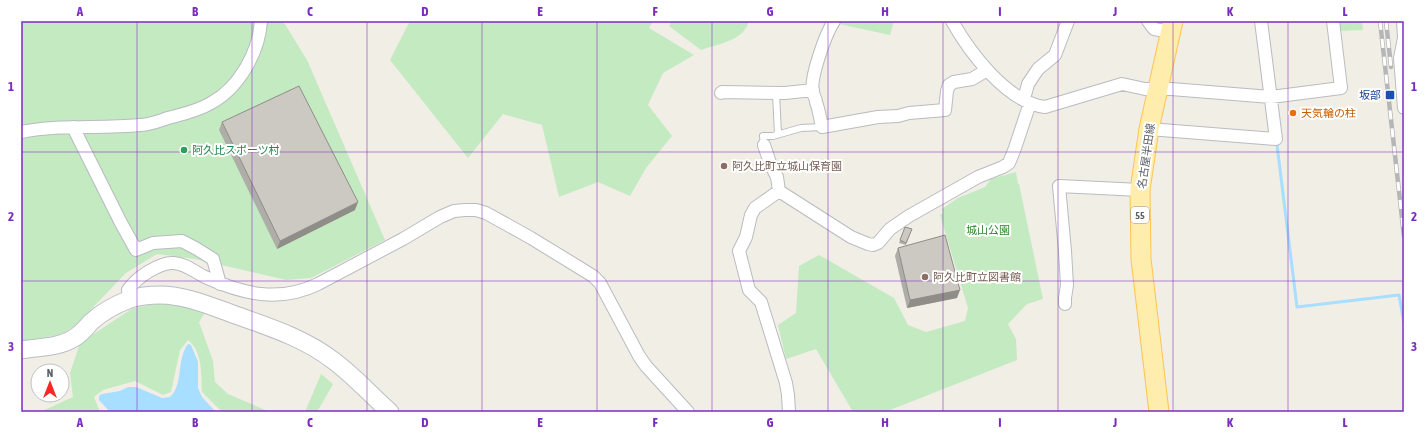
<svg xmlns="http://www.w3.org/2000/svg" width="1425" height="433" font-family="'Asap Condensed','Noto Sans JP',sans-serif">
  <rect width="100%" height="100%" fill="#f1eee6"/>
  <path fill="#c3eac1" d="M 21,21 L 283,21 L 307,60 L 385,240 L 311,278 L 286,280 L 195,259 L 157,254 L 126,273 L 75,326 L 59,335 L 21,341 Z
    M 410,21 L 653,21 L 649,28 L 694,55 L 663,73 L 648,105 L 672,136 L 646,168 L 630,196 L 598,182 L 559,197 L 542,125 L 503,114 L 468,158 L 390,60 Z
    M 672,21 L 749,21 C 744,41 717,44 701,50 L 669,26 Z
    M 833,21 L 894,21 L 890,35 L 839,24 Z
    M 1338,21 L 1362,21 L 1363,30 L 1339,31 Z
    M 1016,172 L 1018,184 L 1019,184 L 1043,299 L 1027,304 L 1008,324 L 1016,339 L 1017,360 L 885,412 L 853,412 L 816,349 L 786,359 L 778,325 L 796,313 L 799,266 L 819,255 L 894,298 L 908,325 L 926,332 L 965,321 L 968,308 L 940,215 L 943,213 L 942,209 L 958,198 L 985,187 L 991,179 Z
    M 167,302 L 206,311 L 199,322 L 213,361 L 215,382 L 228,394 L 270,412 L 221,411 L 202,392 C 201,374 203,352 188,340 L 180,350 L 171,392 L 163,395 L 135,381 L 103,390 L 94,397 L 100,412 L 40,412 L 73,397 L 70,373 L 80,343 L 133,308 Z
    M 321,374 L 333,384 L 317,412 L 305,412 Z"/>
  <path fill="#a8deff" d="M 188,344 L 191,345 L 198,362 L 198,388 L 202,397 L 214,410 L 218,412 L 110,412 L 99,400 L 99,396 L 102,394 L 120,391 L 128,387 L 136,387 L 162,398 L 170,397 C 184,384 176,360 188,344 Z"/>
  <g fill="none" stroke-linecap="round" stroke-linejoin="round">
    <path stroke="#a8deff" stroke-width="3" d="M 1277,145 L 1297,307 L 1399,295 L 1404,323"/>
    <defs>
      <path id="lane" d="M 776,93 L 778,134
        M 764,145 L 763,136 L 773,136 L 801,128 L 822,127"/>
      <path id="street" d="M 834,21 C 826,33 809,79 813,93 C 814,96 816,99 816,102 C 819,110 820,118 822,127 L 878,117 L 898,116 L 909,113 L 945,110 L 947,91 L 949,85 L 954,82 L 972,79 L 987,70
        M 952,21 C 970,53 1007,102 1045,107 L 1122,84 L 1145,89 L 1171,89 L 1271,97 L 1341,88 L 1333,21
        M 1148,21 L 1154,29 L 1171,32
        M 1403,21 L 1404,38 L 1400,58 L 1404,108
        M 721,93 L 722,92 L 785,93 L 813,90
        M 1024,99 L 1028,84 L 1038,69 L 1055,55 L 1068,21
        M 73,127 L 121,223 L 136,250 L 153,243 L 182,241 L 197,249 L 213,259 L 220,284
        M 1149,129 L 1276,139 L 1261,21
        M 21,132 C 60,124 100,129 139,125 C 149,125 159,121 168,118 C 183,114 198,111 211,103 C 239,88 259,52 261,21
        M 764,145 L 770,163 L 777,177 L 779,191
        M 129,300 L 128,290 C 136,278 159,262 174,263 C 186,264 195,272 205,277 C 243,294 279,303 318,284 L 403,239 L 440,217 L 454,211 L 465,210 L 476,210 L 486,213 L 531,238 L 593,276 L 600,283 L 639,356 L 646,366 L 688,412
        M 1065,304 L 1065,298 L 1067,285 L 1065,251 L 1059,186 L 1140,190
        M 789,412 L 788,395 L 786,383 L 761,302 L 749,290 L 739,251 L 746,237 L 751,215 L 755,208 L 779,191 L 851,237 L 868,244 L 873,245 L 878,243 L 890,229 L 909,216 L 978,177 L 1003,167 L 1009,163 L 1015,148 L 1030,103"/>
      <path id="secondary" d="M 21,350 C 38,347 58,348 74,338 C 81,334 86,328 91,322 C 102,312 117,304 130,299 C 140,296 150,295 160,295 C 184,295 208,305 230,313 C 266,326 303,337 334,361 C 354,376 371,395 390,412"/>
      <path id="primary" d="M 1159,412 L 1141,259 L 1140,190 L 1149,129 L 1173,21"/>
    </defs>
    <use href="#lane" stroke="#b8bcc1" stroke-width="8"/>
    <use href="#street" stroke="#b8bcc1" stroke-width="14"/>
    <use href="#secondary" stroke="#b9bdc3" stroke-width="19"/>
    <use href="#primary" stroke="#fec452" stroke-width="21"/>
    <use href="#lane" stroke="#fff" stroke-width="6"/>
    <use href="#street" stroke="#fff" stroke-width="12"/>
    <use href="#secondary" stroke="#fff" stroke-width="17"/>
    <use href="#primary" stroke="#ffedad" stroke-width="19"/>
    <defs>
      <path id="rail" d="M 1380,21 L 1404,236
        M 1386,21 L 1391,67"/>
    </defs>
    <use href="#rail" stroke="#b5b6b7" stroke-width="4.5"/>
    <use href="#rail" stroke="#fff" stroke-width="3" stroke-dasharray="9" stroke-linecap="butt"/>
  </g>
  <path fill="#afada8" d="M 222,122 L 355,210 L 277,249 L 219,130 Z
    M 905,227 L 912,229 L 906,245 L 899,243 Z
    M 898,248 L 957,298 L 907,308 L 895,256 Z"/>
  <path fill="#8f8d88" d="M 358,202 L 355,210 L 277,249 L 280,241 Z
    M 960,290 L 957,298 L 907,308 L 910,300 Z"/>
  <path fill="#ccc9c3" stroke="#8f8d88" d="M 299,86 L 358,202 L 280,241 L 222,122 Z
    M 905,227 L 912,229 L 906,243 L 900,240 Z
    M 945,235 L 960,290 L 910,300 L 898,248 Z"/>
  <path fill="none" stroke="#7b2cbf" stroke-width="1" stroke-opacity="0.55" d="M 137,21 L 137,412M 252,21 L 252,412M 367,21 L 367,412M 482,21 L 482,412M 597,21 L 597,412M 712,21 L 712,412M 828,21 L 828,412M 943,21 L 943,412M 1058,21 L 1058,412M 1173,21 L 1173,412M 1288,21 L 1288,412M 21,152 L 1404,152M 21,281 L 1404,281"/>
  <rect fill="#1a4fb4" stroke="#fff" stroke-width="1.5" x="1385" y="90" width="10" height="10" rx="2"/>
  <circle fill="#e8710a" stroke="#fff" stroke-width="1.5" cx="1293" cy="113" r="4"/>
  <circle fill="#2e9e5b" stroke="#fff" stroke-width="1.5" cx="184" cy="150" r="4"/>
  <g fill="#8d6e63" stroke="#fff" stroke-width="1.5">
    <circle cx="724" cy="166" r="4"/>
    <circle cx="925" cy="277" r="4"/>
  </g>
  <g text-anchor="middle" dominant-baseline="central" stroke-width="4" stroke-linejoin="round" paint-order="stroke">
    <rect fill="#fff" stroke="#8e9195" stroke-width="1" x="1131" y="207" width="18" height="16" rx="3"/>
    <g font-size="10" font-weight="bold" fill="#5d6268">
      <text x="1140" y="215">55</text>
    </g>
    <g font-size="11" fill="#164399" stroke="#fff" text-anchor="end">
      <text x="1381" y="95">坂部</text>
    </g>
    <g font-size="11" fill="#c56008" stroke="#fff" text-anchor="start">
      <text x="1301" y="113">天気輪の柱</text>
    </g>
    <g font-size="11" fill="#27864d" stroke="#fff" text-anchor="start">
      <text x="192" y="150">阿久比スポーツ村</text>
    </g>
    <g font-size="11" fill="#5d6268" stroke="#fff">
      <text transform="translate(1146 156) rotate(-82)">名古屋半田線</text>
    </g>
    <g font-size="11" fill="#785e54" stroke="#fff" text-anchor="start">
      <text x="732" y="166">阿久比町立城山保育園</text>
      <text x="933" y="277">阿久比町立図書館</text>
    </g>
    <g font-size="11" fill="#2f872d" stroke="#fff">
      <text x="988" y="230">城山公園</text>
    </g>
  </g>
  <rect width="1425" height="433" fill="none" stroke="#ffffff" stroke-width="44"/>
  <g transform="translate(50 383)"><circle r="19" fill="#ffffff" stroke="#bec0c3"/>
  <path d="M0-3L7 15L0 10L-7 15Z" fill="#f92824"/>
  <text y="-6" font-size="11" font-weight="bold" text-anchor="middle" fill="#5d6268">N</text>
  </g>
  <rect x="22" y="22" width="1381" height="389" fill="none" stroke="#7b2cbf" stroke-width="1.5"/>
  <g font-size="13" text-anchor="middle" font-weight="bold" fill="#7b2cbf">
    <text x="80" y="16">A</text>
    <text x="195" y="16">B</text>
    <text x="310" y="16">C</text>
    <text x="425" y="16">D</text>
    <text x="540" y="16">E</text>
    <text x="655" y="16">F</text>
    <text x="770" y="16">G</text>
    <text x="885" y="16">H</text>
    <text x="1000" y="16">I</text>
    <text x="1115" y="16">J</text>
    <text x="1230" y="16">K</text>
    <text x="1345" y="16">L</text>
    <text x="11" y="91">1</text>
    <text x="1414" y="91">1</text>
    <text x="11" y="221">2</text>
    <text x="1414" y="221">2</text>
    <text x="11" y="351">3</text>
    <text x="1414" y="351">3</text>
    <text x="80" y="427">A</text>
    <text x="195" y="427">B</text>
    <text x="310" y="427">C</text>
    <text x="425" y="427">D</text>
    <text x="540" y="427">E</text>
    <text x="655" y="427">F</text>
    <text x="770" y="427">G</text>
    <text x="885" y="427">H</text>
    <text x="1000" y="427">I</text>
    <text x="1115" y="427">J</text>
    <text x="1230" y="427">K</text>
    <text x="1345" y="427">L</text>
  </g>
</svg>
